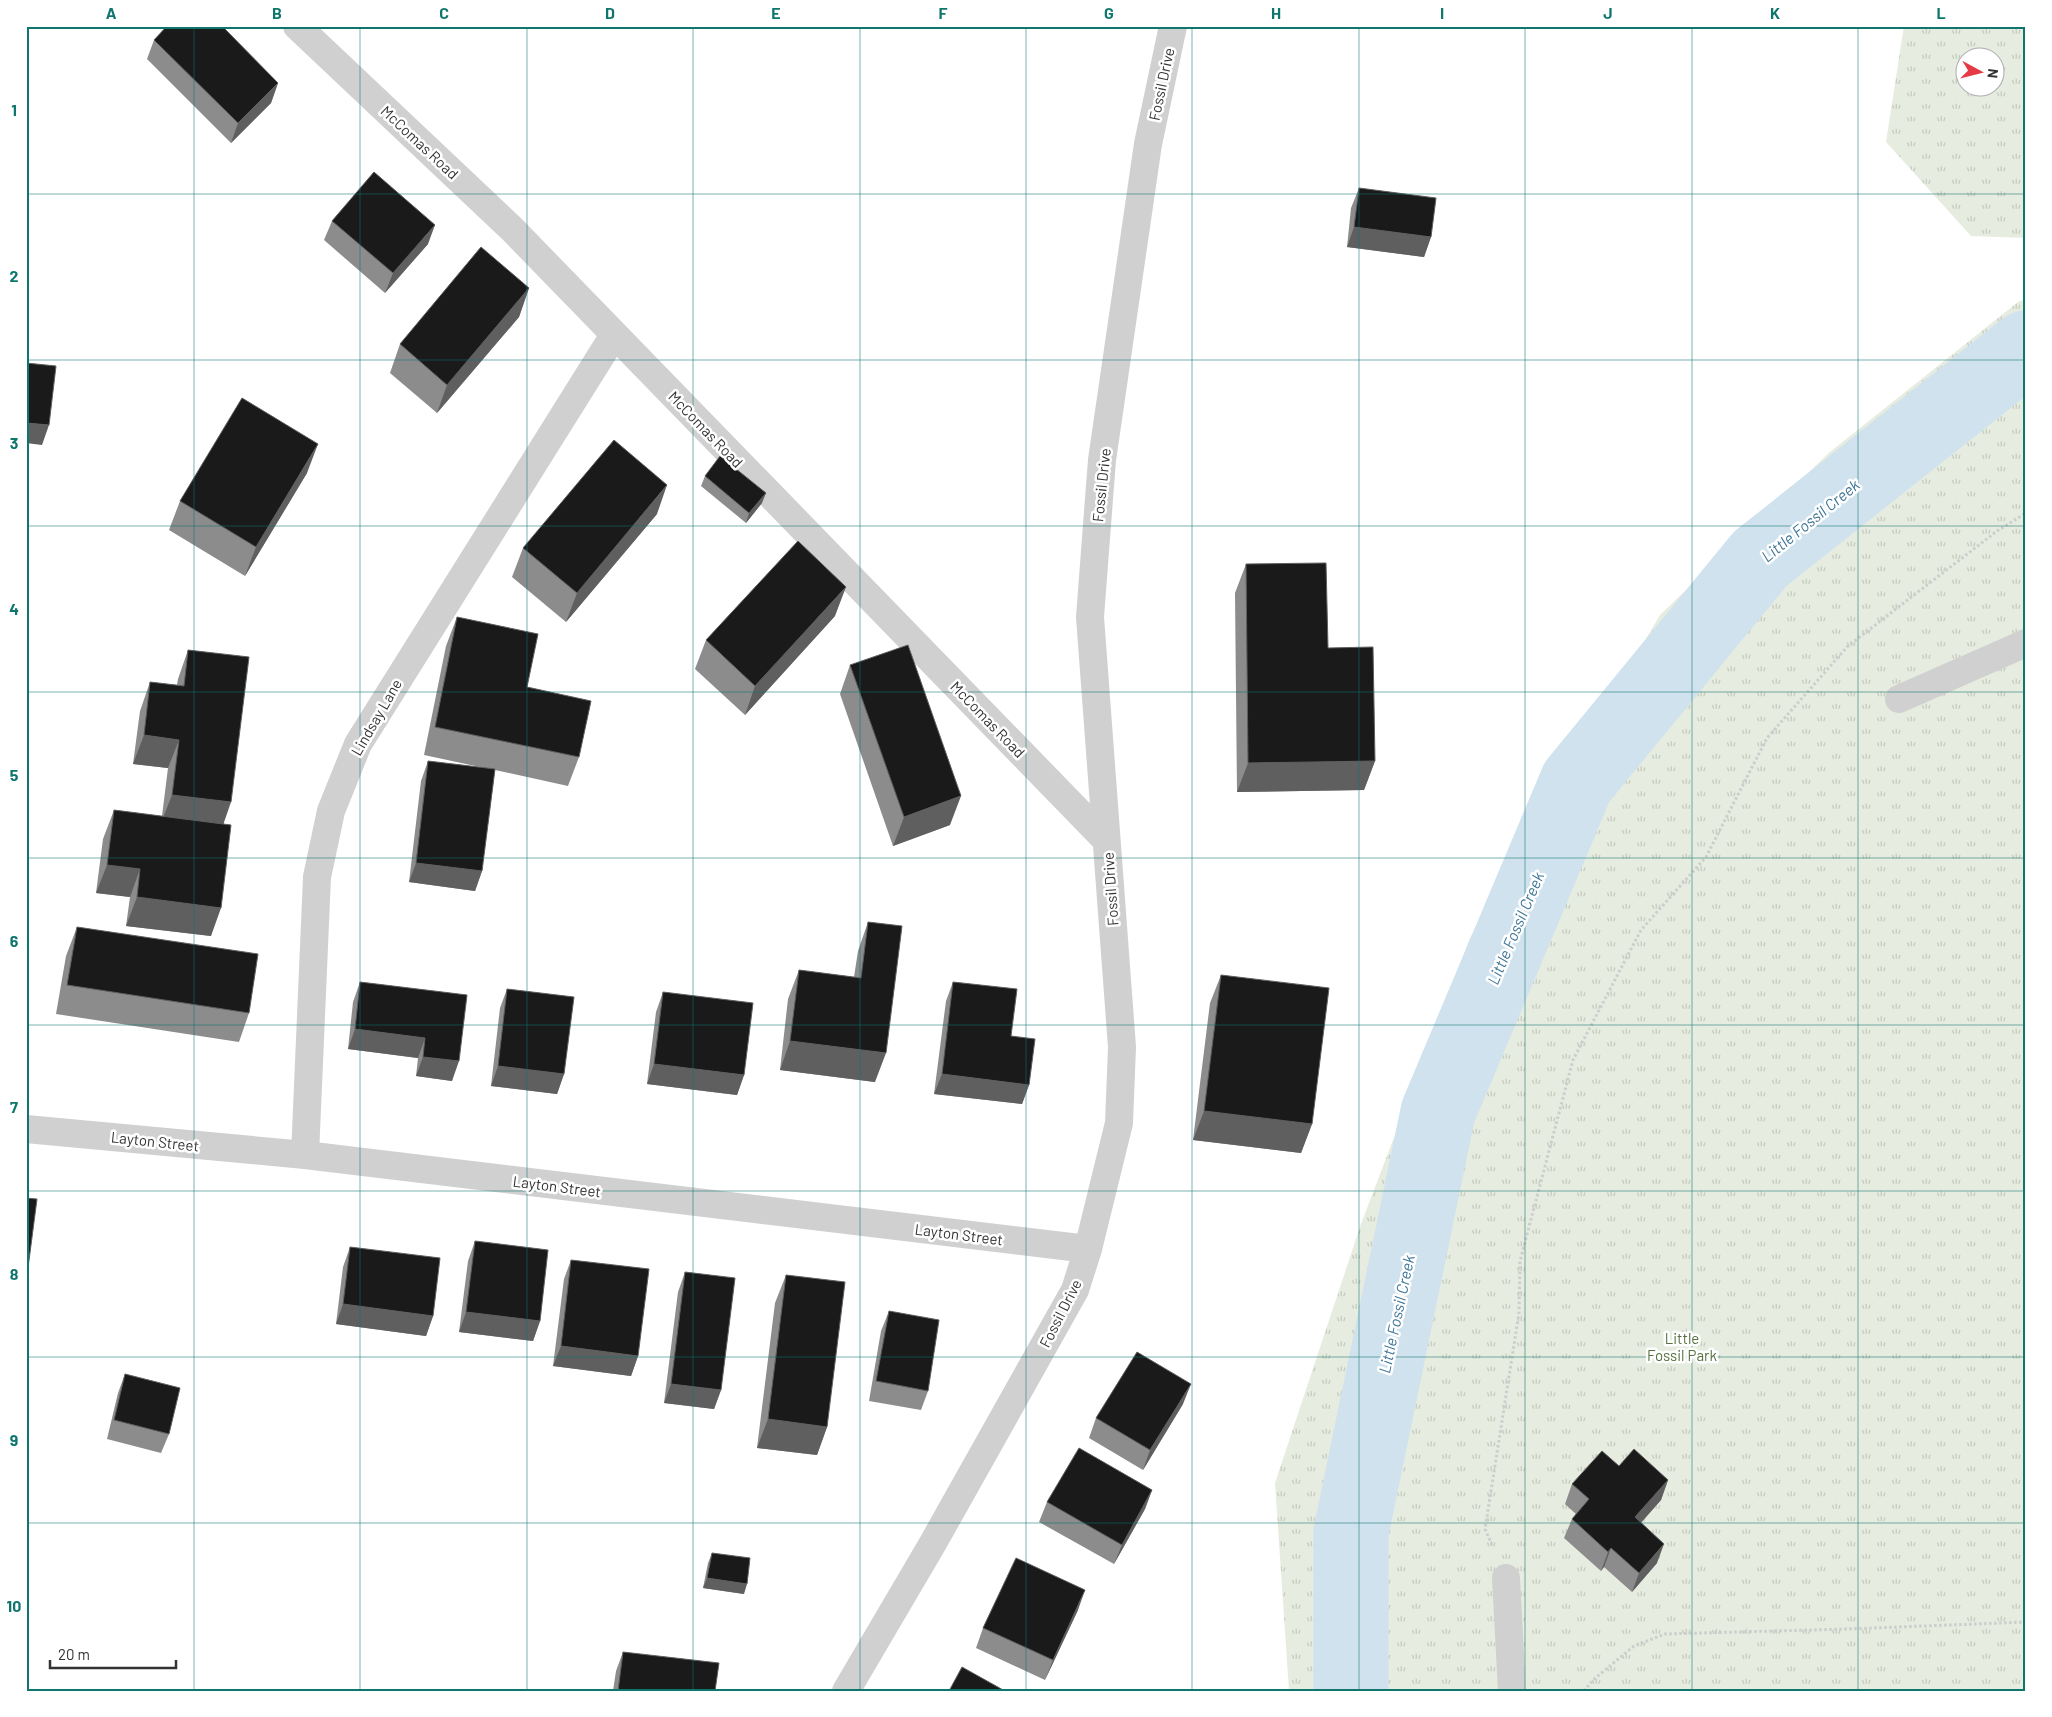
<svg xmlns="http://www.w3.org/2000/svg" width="2052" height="1717" font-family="Barlow,sans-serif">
  <defs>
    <pattern id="park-tufts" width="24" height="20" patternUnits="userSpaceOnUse" patternTransform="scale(1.25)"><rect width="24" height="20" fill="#e6ecdf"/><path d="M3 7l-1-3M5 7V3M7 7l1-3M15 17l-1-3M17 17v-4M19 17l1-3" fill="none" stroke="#c6cbc0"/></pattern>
  </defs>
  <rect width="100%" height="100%" fill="#fff"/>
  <path fill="url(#park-tufts)" fill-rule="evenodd" d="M 1904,26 L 2026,26 L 2026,238 L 1971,236 L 1886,142 ZM 1964,58 L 1994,58 L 1994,88 L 1964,88 Z
    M 2026,299 L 2026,1691 L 1289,1691 L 1275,1483 L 1361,1224 L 1470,938 L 1660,615 L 1830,452 L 2018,302 Z"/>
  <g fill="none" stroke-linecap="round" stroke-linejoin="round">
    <path stroke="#cfe2ee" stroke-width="75" d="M 1351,1691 L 1351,1532 L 1438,1112 L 1577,782 L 1760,559 L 2026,348"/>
    <path stroke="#cdcdcd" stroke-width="3" stroke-dasharray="2.5 2.5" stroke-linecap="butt" d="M 1492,1545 L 1485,1529 L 1519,1313 L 1520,1261 L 1573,1060 L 1641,930 L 1706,857 L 1767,738 L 1848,646 L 1997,531 L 2026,513
      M 1584,1691 L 1593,1680 L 1634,1646 L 1665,1634 L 1847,1629 L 2026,1622"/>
    <path stroke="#d0d0d0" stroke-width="28" d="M 297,26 L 512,229 L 1106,840
      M 1899,699 L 2026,643
      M 26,1129 L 305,1155 L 1088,1249
      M 305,1155 L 317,877 L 331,811 L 358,744 L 614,335
      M 1506,1578 L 1512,1691
      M 846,1691 L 933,1543 L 1075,1290 L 1088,1249 L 1119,1123 L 1122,1047 L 1090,617 L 1096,538 L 1102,460 L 1148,144 L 1173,26"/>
  </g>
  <path fill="#8c8c8c" d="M 154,40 L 278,83 L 271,103 L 231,143 L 147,59 Z
    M 1359,188 L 1431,237 L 1424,257 L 1347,247 L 1351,208 Z
    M 332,221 L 428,244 L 385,293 L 324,240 Z
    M 529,288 L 519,317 L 437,413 L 390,373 L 400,344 Z
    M 307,473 L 245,576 L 169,530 L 180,501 Z
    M 705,476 L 762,503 L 746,523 L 701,486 Z
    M 657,514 L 566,622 L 512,577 L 523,548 Z
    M 1246,564 L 1328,648 L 1375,761 L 1364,790 L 1237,792 L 1235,593 Z
    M 835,616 L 745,715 L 695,669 L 706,640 Z
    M 457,617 L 527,687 L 579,757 L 568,786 L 495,770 L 482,871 L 475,891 L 409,882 L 421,781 L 428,761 L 480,767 L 424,755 L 446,646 Z
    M 188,650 L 224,824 L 211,936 L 126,926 L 130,897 L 96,893 L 103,839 L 114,810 L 162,816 L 168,768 L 133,764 L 140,711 L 150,682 L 177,685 L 178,679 Z
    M 850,665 L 950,825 L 893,846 L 840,694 Z
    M 868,922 L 875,1082 L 780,1070 L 788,999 L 799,970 L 854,977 L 858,951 Z
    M 77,927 L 249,1013 L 239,1042 L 56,1014 L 66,956 Z
    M 1221,975 L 1312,1124 L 1301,1153 L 1193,1140 L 1210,1003 Z
    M 360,982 L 467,995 L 452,1081 L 416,1076 L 418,1058 L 348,1049 L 353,1002 Z
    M 953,982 L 1011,1036 L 1029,1085 L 1022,1104 L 934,1094 L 946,1001 Z
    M 507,989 L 564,1074 L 557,1094 L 491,1086 L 500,1008 Z
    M 663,992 L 744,1075 L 737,1095 L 647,1084 L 656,1012 Z
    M 475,1241 L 540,1321 L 533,1341 L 459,1332 L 468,1261 Z
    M 350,1247 L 433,1316 L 426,1336 L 336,1324 L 343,1267 Z
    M 571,1260 L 638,1356 L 631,1376 L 553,1366 L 564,1279 Z
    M 685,1272 L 721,1390 L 714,1409 L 664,1403 L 678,1292 Z
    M 786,1275 L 827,1427 L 817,1455 L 757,1448 L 775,1303 Z
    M 889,1311 L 928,1391 L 921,1410 L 869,1401 L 881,1331 Z
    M 125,1374 L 169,1434 L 161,1453 L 107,1439 L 118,1393 Z
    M 1183,1404 L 1143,1470 L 1089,1438 L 1096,1418 Z
    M 1619,1466 L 1668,1480 L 1661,1500 L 1641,1523 L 1657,1563 L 1632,1592 L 1604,1567 L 1601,1571 L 1564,1538 L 1572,1519 L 1576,1514 L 1565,1504 L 1572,1484 Z
    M 1152,1490 L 1145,1509 L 1114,1564 L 1039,1522 L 1047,1502 Z
    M 712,1553 L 744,1594 L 703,1588 L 708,1563 Z
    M 1078,1610 L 1045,1680 L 976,1648 L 983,1628 Z
    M 623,1652 L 715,1691 L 613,1691 L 616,1671 Z"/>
  <path fill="#5f5f5f" d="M 278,83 L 271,103 L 231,143 L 238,123 Z
    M 435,225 L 428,244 L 385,293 L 393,273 Z
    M 1354,227 L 1431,237 L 1424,257 L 1347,247 Z
    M 529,288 L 519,317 L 437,413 L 447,385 Z
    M 26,423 L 49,425 L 42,445 L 26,443 Z
    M 318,444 L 307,473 L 245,576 L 256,547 Z
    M 667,485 L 657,514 L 566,622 L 577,593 Z
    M 766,493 L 762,503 L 746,523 L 749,513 Z
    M 846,587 L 835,616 L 745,715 L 755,686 Z
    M 144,735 L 179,740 L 168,768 L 133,764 Z
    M 1375,761 L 1364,790 L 1237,792 L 1248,763 Z
    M 172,795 L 231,802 L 221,831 L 161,823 Z
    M 961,796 L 950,825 L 893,846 L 904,817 Z
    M 416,863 L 482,871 L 475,891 L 409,882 Z
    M 107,865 L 140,869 L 130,897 L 96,893 Z
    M 137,897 L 221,908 L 211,936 L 126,926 Z
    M 355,1029 L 425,1038 L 418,1058 L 348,1049 Z
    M 790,1041 L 886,1053 L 875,1082 L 780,1070 Z
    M 423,1057 L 459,1061 L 452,1081 L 416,1076 Z
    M 654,1064 L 744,1075 L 737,1095 L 647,1084 Z
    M 498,1066 L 564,1074 L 557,1094 L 491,1086 Z
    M 942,1074 L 1029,1085 L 1022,1104 L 934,1094 Z
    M 1204,1111 L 1312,1124 L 1301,1153 L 1193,1140 Z
    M 343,1304 L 433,1316 L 426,1336 L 336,1324 Z
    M 466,1312 L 540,1321 L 533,1341 L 459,1332 Z
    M 561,1346 L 638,1356 L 631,1376 L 553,1366 Z
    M 671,1384 L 721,1390 L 714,1409 L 664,1403 Z
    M 1191,1384 L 1183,1404 L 1143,1470 L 1150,1450 Z
    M 768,1419 L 827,1427 L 817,1455 L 757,1448 Z
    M 1668,1480 L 1661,1500 L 1628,1537 L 1635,1517 Z
    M 1152,1490 L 1145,1509 L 1114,1564 L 1122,1545 Z
    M 1664,1544 L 1657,1563 L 1632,1592 L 1639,1573 Z
    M 1611,1548 L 1604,1567 L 1601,1571 L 1608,1552 Z
    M 707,1578 L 747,1584 L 744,1594 L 703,1588 Z
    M 1085,1590 L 1078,1610 L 1045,1680 L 1053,1660 Z"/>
  <path fill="#1a1a1a" stroke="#5f5f5f" d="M 167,26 L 222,26 L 278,83 L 238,123 L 154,40 Z
    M 374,172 L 435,225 L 393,273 L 332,221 Z
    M 1359,188 L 1436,198 L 1431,237 L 1354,227 Z
    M 481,247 L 529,288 L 447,385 L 400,344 Z
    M 26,363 L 56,366 L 49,425 L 26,423 Z
    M 242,398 L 318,444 L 256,547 L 180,501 Z
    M 614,440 L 667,485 L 577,593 L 523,548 Z
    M 720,456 L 766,493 L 749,513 L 705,476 Z
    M 798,541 L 846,587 L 755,686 L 706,640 Z
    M 1326,563 L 1328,648 L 1373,647 L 1375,761 L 1248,763 L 1246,564 Z
    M 457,617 L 538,634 L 527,687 L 591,701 L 579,757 L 435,727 Z
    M 908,645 L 961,796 L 904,817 L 850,665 Z
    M 188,650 L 249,657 L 231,802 L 172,795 L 179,740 L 144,735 L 150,682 L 184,686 Z
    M 428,761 L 495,769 L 482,871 L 416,863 Z
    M 114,810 L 231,825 L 221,908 L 137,897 L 140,869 L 107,865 Z
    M 868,922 L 902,926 L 886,1053 L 790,1041 L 799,970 L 861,978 Z
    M 77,927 L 258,954 L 249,1013 L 67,985 Z
    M 1221,975 L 1329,988 L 1312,1124 L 1204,1111 Z
    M 360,982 L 467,995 L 459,1061 L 423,1057 L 425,1038 L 355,1029 Z
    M 953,982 L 1017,989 L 1011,1036 L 1035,1039 L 1029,1085 L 942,1074 Z
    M 507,989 L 574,997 L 564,1074 L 498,1066 Z
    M 663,992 L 753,1003 L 744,1075 L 654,1064 Z
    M 26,1198 L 37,1199 L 28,1268 L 26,1268 Z
    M 475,1241 L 548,1250 L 540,1321 L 466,1312 Z
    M 350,1247 L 440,1258 L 433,1316 L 343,1304 Z
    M 571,1260 L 649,1269 L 638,1356 L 561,1346 Z
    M 685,1272 L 735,1278 L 721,1390 L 671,1384 Z
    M 786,1275 L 845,1282 L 827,1427 L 768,1419 Z
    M 889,1311 L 939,1320 L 928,1391 L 876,1381 Z
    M 1137,1352 L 1191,1384 L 1150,1450 L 1096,1418 Z
    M 125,1374 L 180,1388 L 169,1434 L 114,1420 Z
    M 1079,1448 L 1152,1490 L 1122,1545 L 1047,1502 Z
    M 1634,1449 L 1668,1480 L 1635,1517 L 1664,1544 L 1639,1573 L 1611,1548 L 1608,1552 L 1572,1519 L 1589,1499 L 1572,1484 L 1602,1451 L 1619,1466 Z
    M 712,1553 L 750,1558 L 747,1584 L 707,1578 Z
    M 1016,1558 L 1085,1590 L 1053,1660 L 983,1628 Z
    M 623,1652 L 719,1663 L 715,1691 L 618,1691 Z
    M 962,1667 L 1005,1691 L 949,1691 Z"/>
  <path fill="none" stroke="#0f766e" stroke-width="1" stroke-opacity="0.55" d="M 194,26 L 194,1691M 360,26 L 360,1691M 527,26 L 527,1691M 693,26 L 693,1691M 860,26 L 860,1691M 1026,26 L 1026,1691M 1192,26 L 1192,1691M 1359,26 L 1359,1691M 1525,26 L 1525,1691M 1692,26 L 1692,1691M 1858,26 L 1858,1691M 26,194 L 2026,194M 26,360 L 2026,360M 26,526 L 2026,526M 26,692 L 2026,692M 26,858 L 2026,858M 26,1025 L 2026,1025M 26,1191 L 2026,1191M 26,1357 L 2026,1357M 26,1523 L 2026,1523"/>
  <g text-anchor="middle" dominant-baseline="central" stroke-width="5" stroke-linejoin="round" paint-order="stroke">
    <g font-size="15" fill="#333" stroke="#fff">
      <text transform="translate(1161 84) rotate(-78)">Fossil Drive</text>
      <text transform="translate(420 142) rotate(43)">McComas Road</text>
      <text transform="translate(706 429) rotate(46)">McComas Road</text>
      <text transform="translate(1101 485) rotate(-84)">Fossil Drive</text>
      <text transform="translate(376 717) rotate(-60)">Lindsay Lane</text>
      <text transform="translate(988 719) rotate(46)">McComas Road</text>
      <text transform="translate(1110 889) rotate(-94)">Fossil Drive</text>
      <text transform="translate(155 1141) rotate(6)">Layton Street</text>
      <text transform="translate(557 1186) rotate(7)">Layton Street</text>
      <text transform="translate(959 1234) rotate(7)">Layton Street</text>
      <text transform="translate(1060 1313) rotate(-63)">Fossil Drive</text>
    </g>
    <g font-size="15" fill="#56703f" stroke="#fff">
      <text x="1682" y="1338">Little<tspan x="1682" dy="17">Fossil Park</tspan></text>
    </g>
    <g font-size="16" font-style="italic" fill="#3f7597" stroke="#fff">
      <text transform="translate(1810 520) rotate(-39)">Little Fossil Creek</text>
      <text transform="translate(1515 928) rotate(-67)">Little Fossil Creek</text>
      <text transform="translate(1396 1314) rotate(-78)">Little Fossil Creek</text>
    </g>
  </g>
  <rect width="2052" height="1717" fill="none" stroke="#ffffff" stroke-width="55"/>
  <g transform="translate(1980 72) rotate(97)"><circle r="24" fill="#ffffff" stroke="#adadad"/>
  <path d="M0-4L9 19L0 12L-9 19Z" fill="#e63946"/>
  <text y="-8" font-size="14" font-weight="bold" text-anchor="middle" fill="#333333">N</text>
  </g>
  <path d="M50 1660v8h126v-8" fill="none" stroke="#333333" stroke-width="2.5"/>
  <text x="58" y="1660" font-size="15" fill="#333333" stroke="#ffffff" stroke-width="4" paint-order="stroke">20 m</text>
  <rect x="28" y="28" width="1996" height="1662" fill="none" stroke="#0f766e" stroke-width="2"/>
  <g font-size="16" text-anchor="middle" font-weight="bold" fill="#0f766e">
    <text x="111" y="19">A</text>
    <text x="277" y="19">B</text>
    <text x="444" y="19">C</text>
    <text x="610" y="19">D</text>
    <text x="776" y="19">E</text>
    <text x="943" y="19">F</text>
    <text x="1109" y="19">G</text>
    <text x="1276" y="19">H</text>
    <text x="1442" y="19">I</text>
    <text x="1608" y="19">J</text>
    <text x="1775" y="19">K</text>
    <text x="1941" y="19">L</text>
    <text x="14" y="116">1</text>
    <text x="14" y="282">2</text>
    <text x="14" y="449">3</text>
    <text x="14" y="615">4</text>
    <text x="14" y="781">5</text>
    <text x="14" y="947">6</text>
    <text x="14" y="1113">7</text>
    <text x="14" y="1280">8</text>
    <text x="14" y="1446">9</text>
    <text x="14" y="1612">10</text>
  </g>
</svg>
